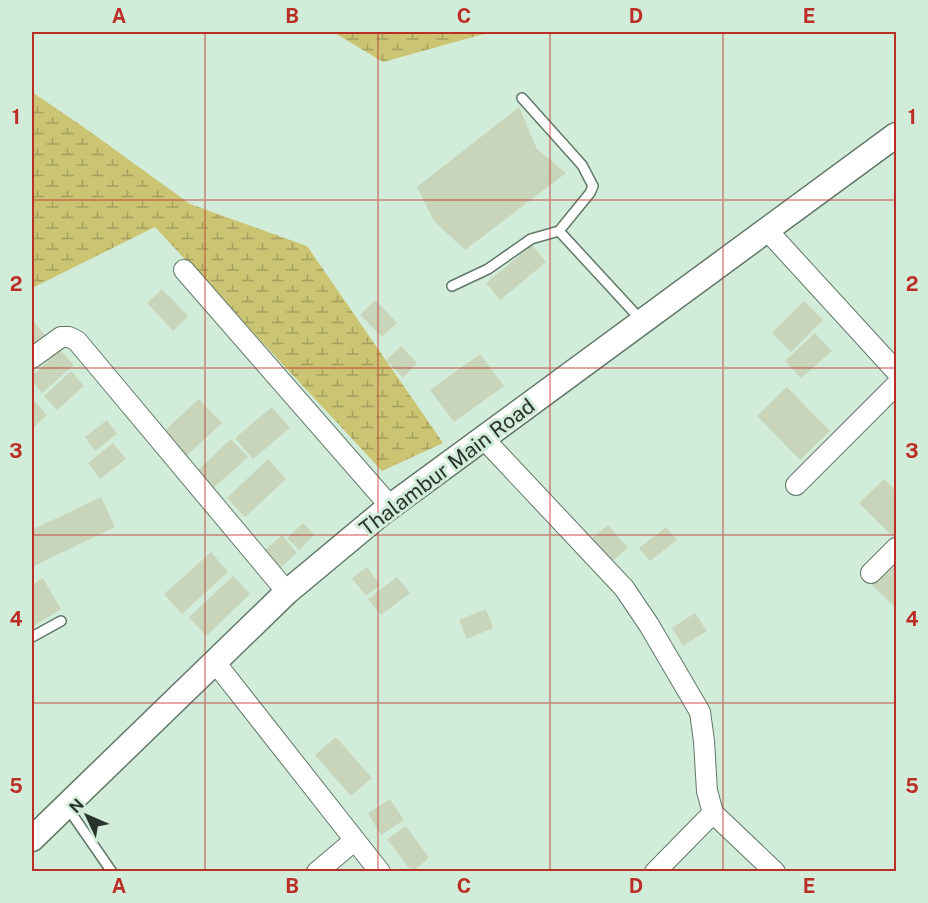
<svg xmlns="http://www.w3.org/2000/svg" width="928" height="903" font-family="'Public Sans',sans-serif">
  <defs>
    <pattern id="wetland-marsh" width="20" height="14" patternUnits="userSpaceOnUse" patternTransform="scale(1.5)"><rect width="20" height="14" fill="#cbc473"/><path d="M1 5h8M5 5V1M11 12h8M15 12V8" fill="none" stroke="#a5a05f"/></pattern>
  </defs>
  <rect width="100%" height="100%" fill="#d2ecda"/>
  <path fill="url(#wetland-marsh)" d="M 333,32 L 491,32 L 383,62 Z
    M 32,92 L 82,126 L 190,204 L 307,246 L 443,443 L 382,471 L 155,227 L 32,288 Z"/>
  <path fill="#c8d5bb" d="M 519,107 L 537,149 L 566,173 L 465,250 L 434,221 L 417,187 Z
    M 532,245 L 546,262 L 500,300 L 486,283 Z
    M 162,289 L 188,316 L 173,331 L 147,303 Z
    M 375,300 L 397,323 L 382,337 L 360,315 Z
    M 804,301 L 823,320 L 791,352 L 772,333 Z
    M 35,323 L 48,339 L 32,353 L 32,326 Z
    M 815,333 L 832,351 L 801,378 L 785,361 Z
    M 401,346 L 417,363 L 403,378 L 386,360 Z
    M 60,350 L 74,365 L 42,393 L 32,381 L 32,376 Z
    M 480,354 L 504,386 L 454,422 L 430,390 Z
    M 71,371 L 84,386 L 57,410 L 44,396 Z
    M 787,387 L 830,431 L 800,460 L 757,416 Z
    M 32,398 L 47,415 L 32,429 Z
    M 199,399 L 222,423 L 184,458 L 162,433 Z
    M 272,407 L 290,428 L 253,459 L 235,438 Z
    M 107,420 L 117,434 L 95,451 L 85,437 Z
    M 231,439 L 248,457 L 211,490 L 195,473 Z
    M 113,443 L 126,459 L 100,479 L 88,463 Z
    M 268,459 L 286,479 L 245,517 L 227,498 Z
    M 884,479 L 896,491 L 896,535 L 894,538 L 859,503 Z
    M 101,497 L 115,527 L 34,566 L 32,560 L 32,530 Z
    M 303,523 L 314,535 L 299,550 L 287,538 Z
    M 608,525 L 628,548 L 611,562 L 591,539 Z
    M 666,527 L 677,540 L 650,561 L 639,548 Z
    M 282,535 L 297,553 L 279,569 L 264,551 Z
    M 211,552 L 228,572 L 182,614 L 164,594 Z
    M 892,561 L 896,565 L 896,608 L 871,584 Z
    M 367,567 L 380,585 L 366,596 L 352,578 Z
    M 233,576 L 250,594 L 206,636 L 189,617 Z
    M 397,577 L 410,593 L 381,615 L 368,599 Z
    M 43,578 L 61,609 L 32,627 L 32,585 Z
    M 486,609 L 493,628 L 467,639 L 459,620 Z
    M 695,613 L 707,631 L 683,646 L 672,628 Z
    M 336,737 L 372,778 L 351,796 L 315,755 Z
    M 390,799 L 404,820 L 381,835 L 368,813 Z
    M 406,826 L 429,858 L 412,872 L 387,839 Z"/>
  <g fill="none" stroke-linecap="round" stroke-linejoin="round">
    <defs>
      <path id="service" d="M 522,98 L 582,165 L 593,186 L 590,193 L 559,231 L 642,321
        M 452,286 L 488,269 L 531,239 L 559,231
        M 32,637 L 61,621
        M 67,807 L 112,872"/>
      <path id="minor" d="M 766,229 L 896,371
        M 184,270 L 390,506
        M 32,358 L 61,337 L 69,337 L 77,341 L 287,592
        M 484,439 L 624,588 L 649,625 L 700,712 L 704,741 L 707,791 L 713,813 L 775,872
        M 796,485 L 896,385
        M 871,573 L 896,548
        M 214,661 L 380,872
        M 317,872 L 355,840
        M 655,872 L 713,813"/>
      <path id="tertiary" d="M 32,839 L 287,592 L 383,512 L 896,135"/>
    </defs>
    <use href="#service" stroke="#617868" stroke-width="12"/>
    <use href="#minor" stroke="#617868" stroke-width="22"/>
    <use href="#tertiary" stroke="#617868" stroke-width="27"/>
    <use href="#service" stroke="#fff" stroke-width="9"/>
    <use href="#minor" stroke="#fff" stroke-width="20"/>
    <use href="#tertiary" stroke="#fff" stroke-width="24"/>
  </g>
  <path fill="none" stroke="#bb2d25" stroke-width="1.5" stroke-opacity="0.55" d="M 205,32 L 205,872M 378,32 L 378,872M 550,32 L 550,872M 723,32 L 723,872M 32,200 L 896,200M 32,368 L 896,368M 32,535 L 896,535M 32,703 L 896,703"/>
  <g text-anchor="middle" dominant-baseline="central" stroke-width="6" stroke-linejoin="round" paint-order="stroke">
    <g font-size="21" fill="#2a342d" stroke="#d2ecda">
      <text transform="translate(447 467) rotate(-37)">Thalambur Main Road</text>
    </g>
  </g>
  <rect width="928" height="903" fill="none" stroke="#d2ecda" stroke-width="66"/>
  <g transform="translate(87 816) rotate(314)" stroke="#d2ecda" stroke-width="4.5" paint-order="stroke">
  <path d="M0-4.5L10 22L0 15L-10 22Z" fill="#2a342d"/>
  <text y="-9" font-size="16" font-weight="bold" text-anchor="middle" fill="#2a342d">N</text>
  </g>
  <rect x="33" y="33" width="862" height="837" fill="none" stroke="#bb2d25" stroke-width="2"/>
  <g font-size="20" text-anchor="middle" font-weight="bold" fill="#bb2d25">
    <text x="119" y="23">A</text>
    <text x="292" y="23">B</text>
    <text x="464" y="23">C</text>
    <text x="636" y="23">D</text>
    <text x="809" y="23">E</text>
    <text x="16" y="124">1</text>
    <text x="912" y="124">1</text>
    <text x="16" y="291">2</text>
    <text x="912" y="291">2</text>
    <text x="16" y="458">3</text>
    <text x="912" y="458">3</text>
    <text x="16" y="626">4</text>
    <text x="912" y="626">4</text>
    <text x="16" y="793">5</text>
    <text x="912" y="793">5</text>
    <text x="119" y="893">A</text>
    <text x="292" y="893">B</text>
    <text x="464" y="893">C</text>
    <text x="636" y="893">D</text>
    <text x="809" y="893">E</text>
  </g>
</svg>
